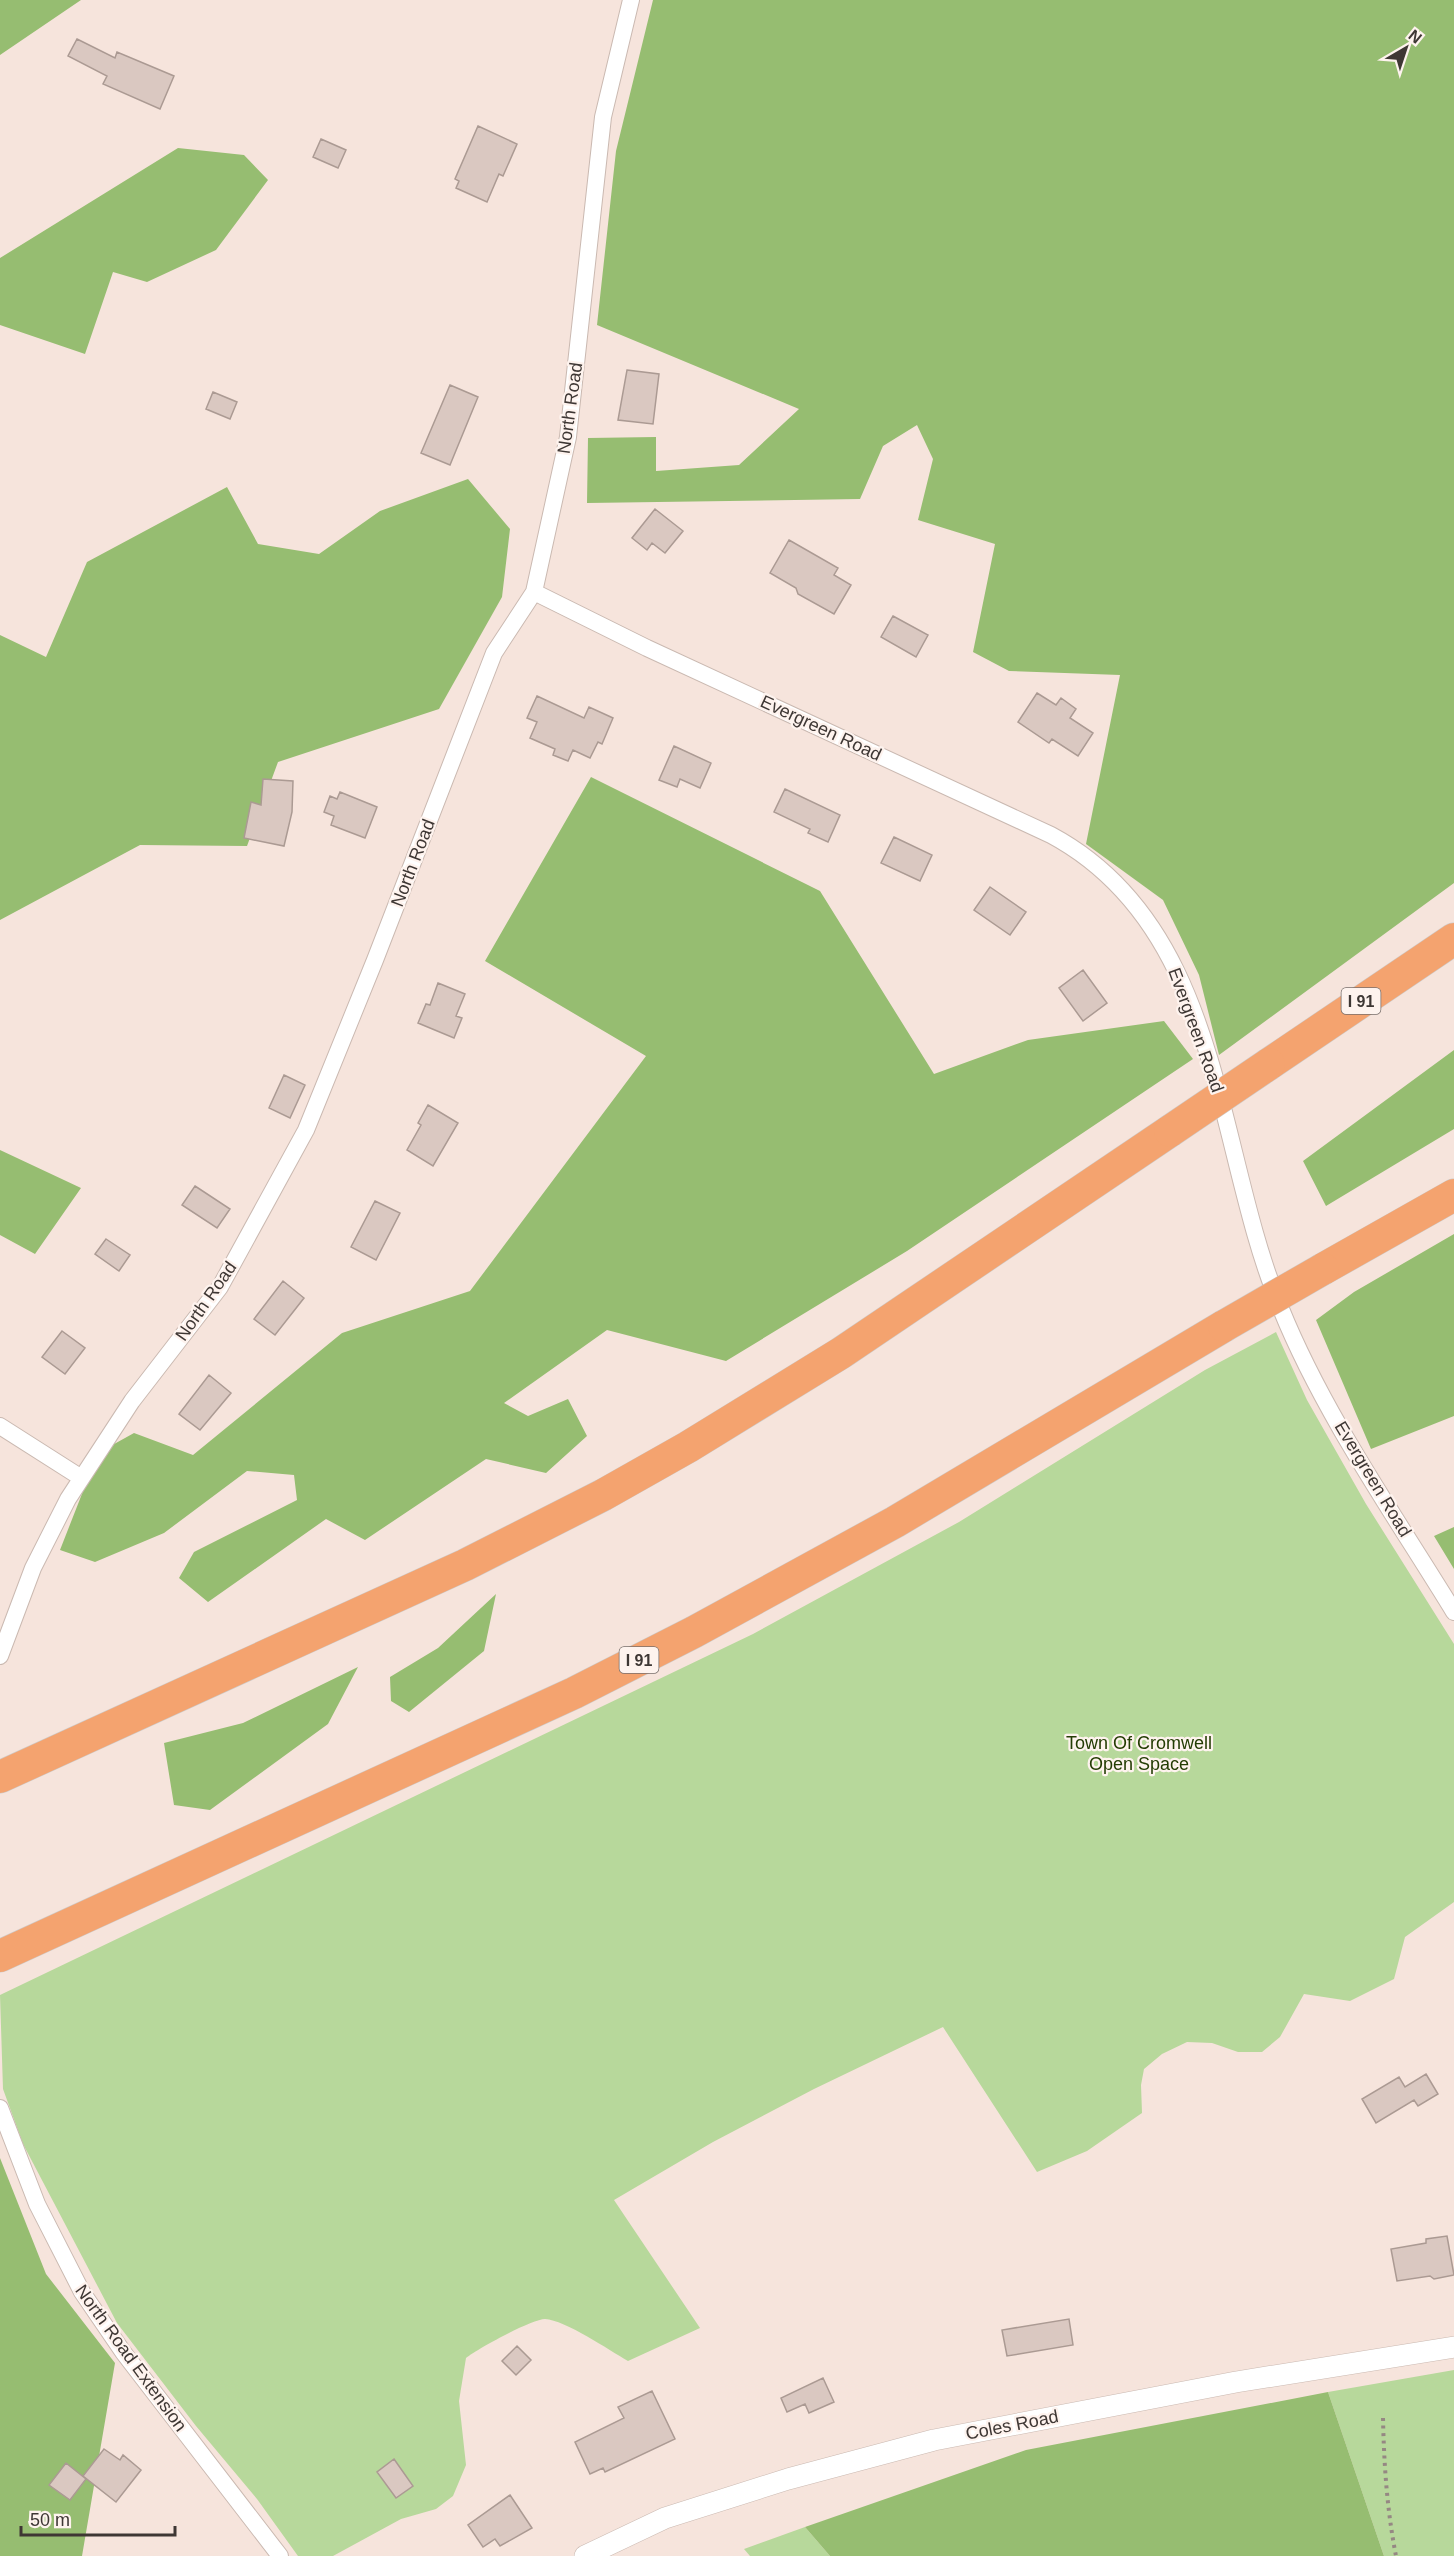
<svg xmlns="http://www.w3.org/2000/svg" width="1454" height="2556" font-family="Arial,sans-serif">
  <rect width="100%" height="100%" fill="#f6e4dc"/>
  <path fill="#b7d89b" d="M 1276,1332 L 1307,1400 L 1366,1504 L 1454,1644 L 1454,1902 L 1405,1937 L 1394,1979 L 1350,2001 L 1304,1994 L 1280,2037 L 1262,2052 L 1238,2052 L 1212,2043 L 1187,2042 L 1162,2054 L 1144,2069 L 1141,2085 L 1142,2113 L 1087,2151 L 1037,2172 L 943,2027 L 814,2089 L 713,2142 L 614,2200 L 700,2328 L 628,2361 C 609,2350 565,2320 545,2319 C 532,2319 477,2349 466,2358 L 459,2401 L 466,2465 L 453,2496 L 436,2509 L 401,2519 L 333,2556 L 298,2556 L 257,2499 L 196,2426 L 117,2323 L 23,2144 L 3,2089 L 0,1995 L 753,1634 L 959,1522 L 1205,1370 Z
    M 1454,2370 L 1454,2556 L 1384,2556 L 1328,2392 Z
    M 805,2527 L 830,2556 L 750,2556 L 744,2549 Z"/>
  <path fill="#96bd71" d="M 0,0 L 81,0 L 0,55 Z
    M 653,0 L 1454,0 L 1454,883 L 1219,1055 L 1199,975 L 1163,900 L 1086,844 L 1120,675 L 1009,671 L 973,652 L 995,544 L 918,520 L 933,459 L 917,425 L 883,446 L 860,499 L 587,503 L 588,438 L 656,437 L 656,471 L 739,465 L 799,409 L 597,325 L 616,151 Z
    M 178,148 L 244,155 L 268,180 L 216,250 L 147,282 L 113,272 L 85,354 L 0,325 L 0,258 Z
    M 468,479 L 510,529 L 502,597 L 439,709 L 278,762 L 247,846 L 140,845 L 0,920 L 0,635 L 46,657 L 87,562 L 227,487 L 258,544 L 319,554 L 380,511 Z
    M 591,777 L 820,891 L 934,1074 L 1028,1040 L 1164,1021 L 1193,1059 L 907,1251 L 726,1361 L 607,1330 L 504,1403 L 528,1416 L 568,1399 L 587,1436 L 546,1473 L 486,1459 L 365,1540 L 326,1519 L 208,1602 L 179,1578 L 194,1552 L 297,1500 L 294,1475 L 247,1471 L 164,1533 L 95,1562 L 60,1550 L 98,1453 L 134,1433 L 193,1455 L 342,1333 L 470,1291 L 646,1056 L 485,961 Z
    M 1454,1050 L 1454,1129 L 1326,1206 L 1303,1161 Z
    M 0,1150 L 81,1188 L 35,1254 L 0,1235 Z
    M 1454,1234 L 1454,1416 L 1371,1449 L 1316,1320 L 1354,1292 Z
    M 1454,1527 L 1454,1569 L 1434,1536 Z
    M 496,1594 L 484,1651 L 409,1712 L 391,1701 L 390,1677 L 438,1648 Z
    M 358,1667 L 328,1724 L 210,1810 L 174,1805 L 164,1743 L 243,1723 Z
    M 0,2158 L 46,2274 L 115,2363 L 82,2556 L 0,2556 Z
    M 1328,2392 L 1384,2556 L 830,2556 L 805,2527 L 1026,2450 Z"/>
  <path fill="#dac8c1" stroke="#ab9a93" stroke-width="1.5" d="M 77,39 L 115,58 L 117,52 L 174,76 L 160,109 L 103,84 L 107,76 L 68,56 Z
    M 478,126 L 517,144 L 503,176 L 499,174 L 487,202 L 456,188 L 459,181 L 455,179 Z
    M 321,139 L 346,150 L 338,168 L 313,157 Z
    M 627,370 L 659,374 L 653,424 L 618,420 Z
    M 450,385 L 478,397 L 450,465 L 421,453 Z
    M 213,392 L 237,402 L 230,419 L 206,409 Z
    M 655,509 L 683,531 L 665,553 L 652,543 L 647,550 L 632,538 Z
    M 789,540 L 838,568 L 834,575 L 851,585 L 834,614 L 798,594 L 796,588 L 770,573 Z
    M 893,616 L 928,635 L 916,657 L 881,637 Z
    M 1037,693 L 1056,705 L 1061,698 L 1076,709 L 1070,718 L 1093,733 L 1078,756 L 1052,739 L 1049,743 L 1018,722 Z
    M 537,696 L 584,718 L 589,707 L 613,718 L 602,744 L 598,742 L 590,758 L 573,750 L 568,761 L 553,755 L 555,749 L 530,738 L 537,722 L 527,718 Z
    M 674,746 L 711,763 L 700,788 L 680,779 L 677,787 L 659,780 Z
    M 263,779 L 293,781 L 292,812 L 284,846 L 244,838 L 251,802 L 261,805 Z
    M 785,789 L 840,815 L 828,842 L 808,833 L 810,829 L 774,812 Z
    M 340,792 L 377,807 L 365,838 L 331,825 L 334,816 L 324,812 L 330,796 L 337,799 Z
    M 894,837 L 932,855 L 920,881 L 881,863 Z
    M 990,887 L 1026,912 L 1010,935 L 974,910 Z
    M 1083,970 L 1107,1003 L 1083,1021 L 1059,988 Z
    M 438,983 L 465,994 L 456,1016 L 462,1018 L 454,1038 L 418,1023 L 426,1004 L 430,1005 Z
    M 284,1075 L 305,1085 L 290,1118 L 269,1108 Z
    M 428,1105 L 458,1123 L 433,1166 L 407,1150 L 421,1125 L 418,1123 Z
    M 195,1186 L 230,1209 L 217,1228 L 182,1205 Z
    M 375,1201 L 400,1213 L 376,1260 L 351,1247 Z
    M 106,1239 L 130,1255 L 119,1271 L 95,1254 Z
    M 283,1281 L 304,1298 L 275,1335 L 254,1319 Z
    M 62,1331 L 85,1348 L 65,1374 L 42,1357 Z
    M 209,1375 L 231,1393 L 200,1430 L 179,1414 Z
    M 1426,2074 L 1438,2094 L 1418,2106 L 1414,2100 L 1376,2123 L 1362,2099 L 1399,2077 L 1405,2087 Z
    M 1447,2236 L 1454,2275 L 1434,2279 L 1430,2276 L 1397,2281 L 1391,2249 L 1426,2243 L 1426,2239 Z
    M 1069,2319 L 1073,2345 L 1007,2356 L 1002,2330 Z
    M 517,2346 L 531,2360 L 516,2375 L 502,2361 Z
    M 823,2378 L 834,2402 L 809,2413 L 805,2404 L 787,2412 L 781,2398 Z
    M 652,2391 L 675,2439 L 605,2472 L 603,2468 L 590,2474 L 575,2442 L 624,2418 L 618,2407 Z
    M 104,2449 L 120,2460 L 123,2455 L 141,2470 L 116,2502 L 83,2476 Z
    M 394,2459 L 413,2486 L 396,2498 L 377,2472 Z
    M 66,2463 L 86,2479 L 70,2500 L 49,2485 Z
    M 510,2495 L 532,2528 L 500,2546 L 495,2539 L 483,2547 L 468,2525 Z"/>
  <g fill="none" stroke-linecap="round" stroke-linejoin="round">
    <defs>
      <path id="minor" d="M 534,592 L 647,648 L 1051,835 C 1224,928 1214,1149 1281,1309 C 1324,1415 1394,1514 1454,1612
        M 0,1426 L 80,1477
        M 0,1656 L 33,1568 L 68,1499 L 132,1401 L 220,1287 L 306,1130 L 375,960 L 494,653 L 534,592 L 568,437 L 603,117 L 631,0
        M 0,2108 L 37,2204 L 82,2292 L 123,2352 L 280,2556"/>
      <path id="tertiary" d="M 585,2556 L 665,2518 L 788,2479 L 934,2440 L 1236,2382 L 1454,2347"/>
      <path id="motorway" d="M 1269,1064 L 1454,939
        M 1323,1269 L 1454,1195
        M 0,1777 L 465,1565 L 603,1495 L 688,1447 L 841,1353 L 1170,1131
        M 0,1956 L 574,1693 L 694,1632 L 895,1522 L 1224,1326"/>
    </defs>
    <use href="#minor" stroke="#cab9b1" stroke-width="18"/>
    <use href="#tertiary" stroke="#cab9b1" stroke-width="22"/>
    <use href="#motorway" stroke="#cdcbca" stroke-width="33"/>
    <path stroke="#958883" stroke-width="4" stroke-dasharray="3 4.5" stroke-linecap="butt" d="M 1383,2418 C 1384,2465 1387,2510 1396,2556"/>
    <use href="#minor" stroke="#fff" stroke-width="16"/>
    <use href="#tertiary" stroke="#fff" stroke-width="21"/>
    <use href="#motorway" stroke="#f4a36f" stroke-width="32"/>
    <defs>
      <path id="motorway-bridge" d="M 1170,1131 L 1269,1064
        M 1224,1326 L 1323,1269"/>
    </defs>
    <use href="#motorway-bridge" stroke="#cdcbca" stroke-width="33" stroke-linecap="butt"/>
    <use href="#motorway-bridge" stroke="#f4a36f" stroke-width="32"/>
  </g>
  <g text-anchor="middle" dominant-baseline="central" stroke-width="4.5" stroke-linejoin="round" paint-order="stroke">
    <g fill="#fef3ee" stroke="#786f6c" stroke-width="1.5">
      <rect x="1341.5" y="988" width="39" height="26" rx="4.5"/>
      <rect x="619.5" y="1647" width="39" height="26" rx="4.5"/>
    </g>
    <g font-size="16" font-weight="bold" fill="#3e3734">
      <text x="1361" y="1001">I 91</text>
      <text x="639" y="1660">I 91</text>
    </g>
    <g font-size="18" fill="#3e3734" stroke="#fef3ee">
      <text transform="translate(570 408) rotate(-82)">North Road</text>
      <text transform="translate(821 728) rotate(25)">Evergreen Road</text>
      <text transform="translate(413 863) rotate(-69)">North Road</text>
      <text transform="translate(1196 1030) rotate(70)">Evergreen Road</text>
      <text transform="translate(206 1301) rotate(-55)">North Road</text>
      <text transform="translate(1373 1479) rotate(59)">Evergreen Road</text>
      <text transform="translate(131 2358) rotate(54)">North Road Extension</text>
      <text transform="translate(1012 2425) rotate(-11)">Coles Road</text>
    </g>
    <g font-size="18" fill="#243d04" stroke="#fef3ee">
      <text x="1139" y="1743">Town Of Cromwell<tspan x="1139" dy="21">Open Space</tspan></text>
    </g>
  </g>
  <g transform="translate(1406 48) rotate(39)" stroke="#fef3ee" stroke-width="4.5" paint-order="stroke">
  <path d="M0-4.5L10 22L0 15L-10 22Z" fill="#3e3734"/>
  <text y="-9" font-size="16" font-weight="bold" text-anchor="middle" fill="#3e3734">N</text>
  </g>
  <path d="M21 2526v9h154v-9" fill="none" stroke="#3e3734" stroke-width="3"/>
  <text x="30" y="2526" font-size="18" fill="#3e3734" stroke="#fef3ee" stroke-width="4.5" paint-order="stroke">50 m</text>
</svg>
